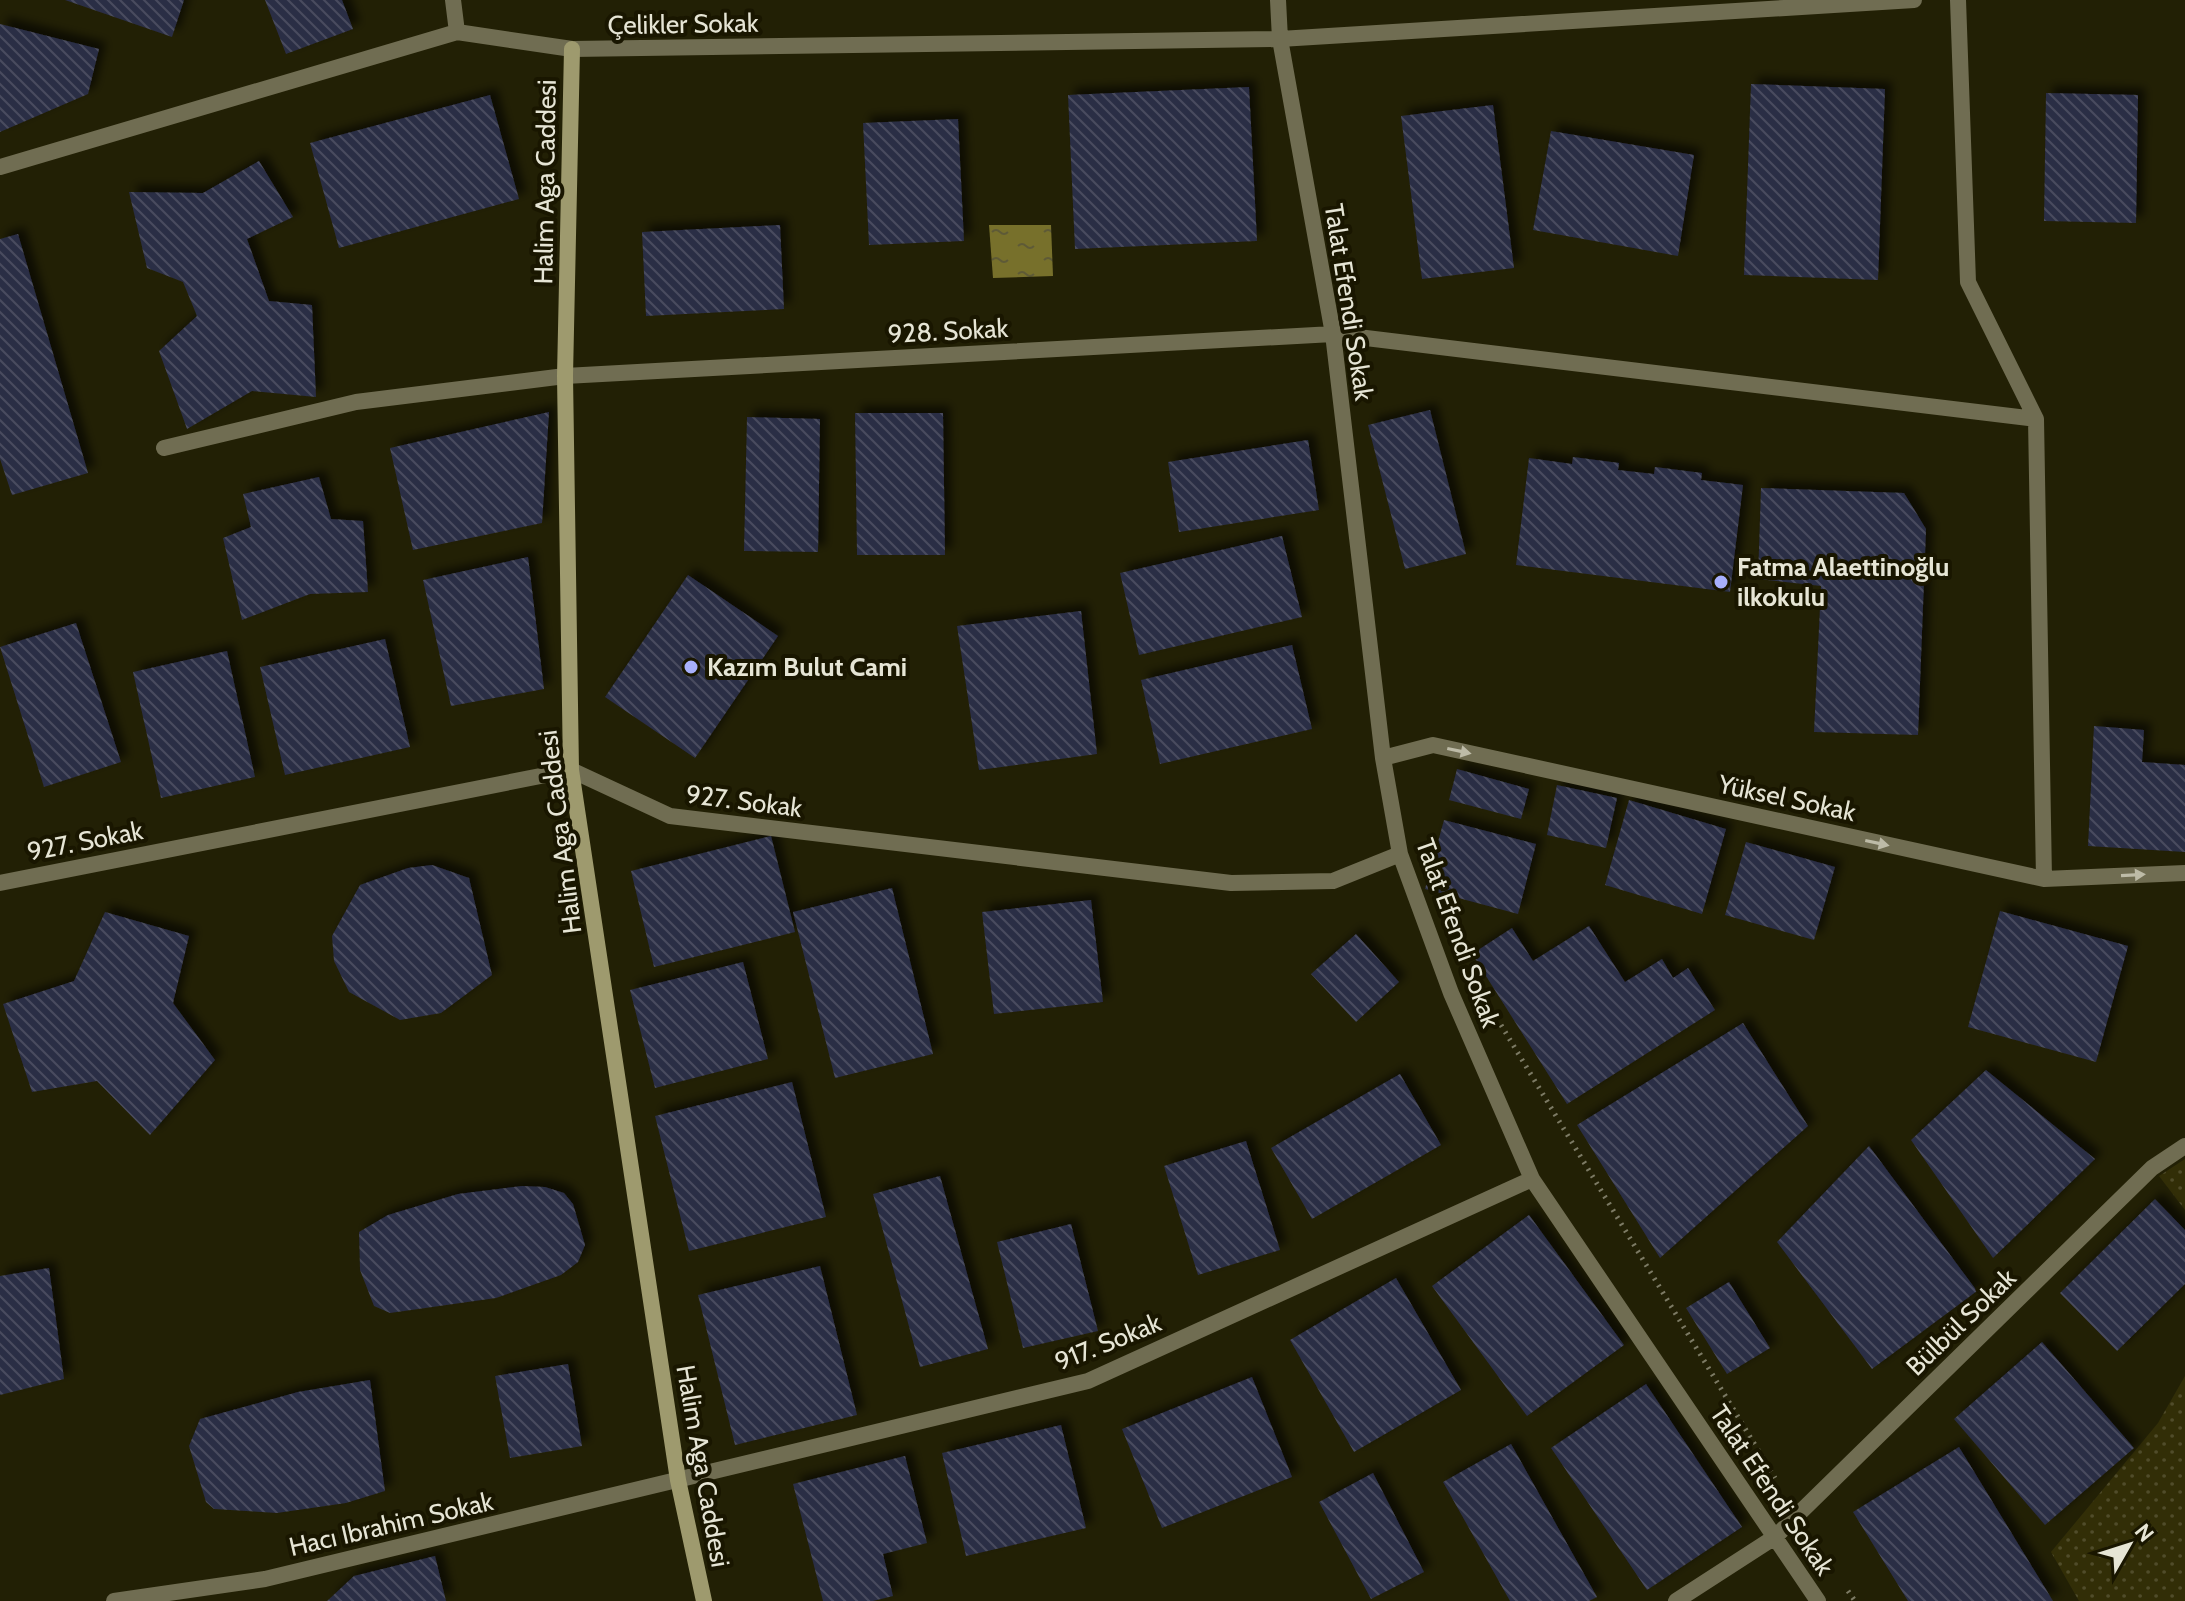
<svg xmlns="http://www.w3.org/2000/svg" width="2185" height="1601" font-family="Cabin,sans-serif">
  <defs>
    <pattern id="park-dots" width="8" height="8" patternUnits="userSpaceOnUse" patternTransform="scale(2)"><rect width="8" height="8" fill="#322e07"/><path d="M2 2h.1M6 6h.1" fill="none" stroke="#504c2a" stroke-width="1.8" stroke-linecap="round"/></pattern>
    <pattern id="water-ripples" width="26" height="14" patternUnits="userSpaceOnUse" patternTransform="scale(2)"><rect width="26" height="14" fill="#77702b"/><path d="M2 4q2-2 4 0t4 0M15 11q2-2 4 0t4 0" fill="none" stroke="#5e5a36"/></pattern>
    <pattern id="building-back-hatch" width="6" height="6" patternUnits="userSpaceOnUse" patternTransform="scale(2)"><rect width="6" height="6" fill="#2a2d44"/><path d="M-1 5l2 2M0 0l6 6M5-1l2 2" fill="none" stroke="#494b5e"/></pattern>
    <filter id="shadow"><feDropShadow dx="7" dy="-7" stdDeviation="4" flood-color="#0009"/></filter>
  </defs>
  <rect width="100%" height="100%" fill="#222005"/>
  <path fill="url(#park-dots)" d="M 2185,1159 L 2185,1210 L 2159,1176 Z
    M 2185,1376 L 2185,1601 L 2079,1601 L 2051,1552 L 2158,1423 Z"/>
  <path fill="url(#water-ripples)" d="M 989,225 L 1051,225 L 1053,276 L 993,278 Z"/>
  <path fill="url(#building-back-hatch)" filter="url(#shadow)" d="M 65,0 L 184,0 L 172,37 Z
    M 265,0 L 342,0 L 353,29 L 286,54 Z
    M 0,24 L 99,49 L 88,94 L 0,132 Z
    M 1751,84 L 1885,89 L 1878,280 L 1744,275 Z
    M 1249,87 L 1257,241 L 1075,249 L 1068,95 Z
    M 2046,93 L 2138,95 L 2136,223 L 2044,221 Z
    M 490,95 L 519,199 L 339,248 L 310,143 Z
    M 1493,105 L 1514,268 L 1422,279 L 1401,116 Z
    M 958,119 L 964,241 L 869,245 L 863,123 Z
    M 1551,131 L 1694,155 L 1678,256 L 1533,230 Z
    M 259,161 L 293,217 L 247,239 L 269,301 L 312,305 L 316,397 L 252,391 L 187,429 L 159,351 L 197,316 L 183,282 L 147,268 L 129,192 L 203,193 Z
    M 780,225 L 784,309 L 646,316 L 642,232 Z
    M 18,234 L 88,473 L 12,495 L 0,459 L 0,239 Z
    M 1430,410 L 1466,554 L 1405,569 L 1368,425 Z
    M 549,412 L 542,523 L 413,550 L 390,448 Z
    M 855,413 L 943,413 L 945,555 L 857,555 Z
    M 747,417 L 820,419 L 818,552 L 744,551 Z
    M 1308,440 L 1319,510 L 1179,532 L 1168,462 Z
    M 1573,457 L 1619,463 L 1618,470 L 1654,474 L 1655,467 L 1702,473 L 1701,480 L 1743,485 L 1730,592 L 1516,565 L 1529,458 L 1572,464 Z
    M 319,477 L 331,519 L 363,521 L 368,592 L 310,594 L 242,620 L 223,538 L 251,527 L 243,494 Z
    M 1761,488 L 1904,493 L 1926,529 L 1918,735 L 1814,732 L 1821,586 L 1758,579 Z
    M 1282,536 L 1302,617 L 1139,655 L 1120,573 Z
    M 528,557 L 544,689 L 451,706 L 423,580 Z
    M 688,575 L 778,636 L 695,758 L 605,697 Z
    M 1081,611 L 1097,754 L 979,770 L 957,626 Z
    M 76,623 L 121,762 L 44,787 L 0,647 Z
    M 385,639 L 410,747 L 285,775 L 260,667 Z
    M 1292,645 L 1312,729 L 1160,764 L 1141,680 Z
    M 227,651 L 255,777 L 161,798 L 133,672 Z
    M 2094,726 L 2144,730 L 2142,762 L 2185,765 L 2185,852 L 2088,846 Z
    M 1457,769 L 1529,789 L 1521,819 L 1449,800 Z
    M 1557,785 L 1617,798 L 1606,848 L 1547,835 Z
    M 1629,800 L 1726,829 L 1702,914 L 1605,885 Z
    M 1444,820 L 1536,844 L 1518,914 L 1425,889 Z
    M 771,836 L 795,932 L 654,967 L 631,871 Z
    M 1746,842 L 1835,867 L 1814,940 L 1725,915 Z
    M 432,865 L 469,878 L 492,975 L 441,1013 L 400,1020 L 349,992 L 334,961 L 332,936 L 360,885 L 408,868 Z
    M 892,888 L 933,1054 L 835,1078 L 793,912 Z
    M 1091,900 L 1103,1002 L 994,1014 L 982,912 Z
    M 2000,911 L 2128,946 L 2096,1062 L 1968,1027 Z
    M 105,912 L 189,936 L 173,1003 L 215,1060 L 150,1135 L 97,1081 L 32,1092 L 3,1004 L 74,981 Z
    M 1589,926 L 1625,982 L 1662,959 L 1673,978 L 1688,968 L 1715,1010 L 1567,1104 L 1472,954 L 1512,928 L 1533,961 Z
    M 1356,934 L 1399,982 L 1356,1022 L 1311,974 Z
    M 743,962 L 768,1059 L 655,1088 L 630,990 Z
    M 1743,1023 L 1808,1126 L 1660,1258 L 1577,1125 Z
    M 1986,1070 L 2095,1159 L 1993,1258 L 1911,1140 Z
    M 1400,1074 L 1441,1145 L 1312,1219 L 1271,1148 Z
    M 792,1082 L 826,1217 L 689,1251 L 655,1116 Z
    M 1246,1141 L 1280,1250 L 1198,1275 L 1164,1166 Z
    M 1869,1146 L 1977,1291 L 1872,1369 L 1777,1242 Z
    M 940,1176 L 988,1349 L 920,1367 L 873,1194 Z
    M 522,1186 L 545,1187 L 564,1193 L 573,1204 L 585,1245 L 578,1262 L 561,1275 L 496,1298 L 390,1313 L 374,1306 L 360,1270 L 359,1232 L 388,1215 L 458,1194 Z
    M 2155,1199 L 2185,1230 L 2185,1284 L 2117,1351 L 2060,1293 Z
    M 1529,1215 L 1624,1345 L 1527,1416 L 1432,1286 Z
    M 1071,1224 L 1098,1331 L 1023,1348 L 997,1242 Z
    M 820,1266 L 857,1415 L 735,1445 L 698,1295 Z
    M 49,1268 L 64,1379 L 0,1395 L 0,1276 Z
    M 1396,1278 L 1461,1390 L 1354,1452 L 1290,1340 Z
    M 1729,1282 L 1770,1348 L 1727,1374 L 1686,1308 Z
    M 2042,1342 L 2134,1448 L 2045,1525 L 1954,1419 Z
    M 568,1364 L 582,1446 L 510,1458 L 495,1376 Z
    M 1252,1377 L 1292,1477 L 1162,1528 L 1122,1429 Z
    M 370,1380 L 385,1491 L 346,1503 L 277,1513 L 214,1509 L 206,1502 L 189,1446 L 200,1419 L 298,1392 Z
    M 1646,1384 L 1742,1527 L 1647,1590 L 1551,1448 Z
    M 1061,1425 L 1086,1528 L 966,1556 L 942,1453 Z
    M 1511,1444 L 1597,1597 L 1589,1601 L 1510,1601 L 1443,1482 Z
    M 1959,1447 L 2053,1601 L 1908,1601 L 1853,1512 Z
    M 905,1456 L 927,1543 L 883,1554 L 893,1596 L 873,1601 L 823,1601 L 793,1484 Z
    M 1373,1473 L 1424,1572 L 1371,1599 L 1319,1502 Z
    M 435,1556 L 446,1601 L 327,1601 L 354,1576 Z"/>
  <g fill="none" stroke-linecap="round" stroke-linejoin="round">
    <path stroke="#7c7a64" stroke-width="5" stroke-dasharray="2 6" stroke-linecap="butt" d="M 1501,1025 L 1775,1478
      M 1848,1591 L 1855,1601"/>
    <path stroke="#706d52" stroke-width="16" d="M 164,448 L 356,402 L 565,376"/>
    <path stroke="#706d52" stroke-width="16" d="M 453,0 L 457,32
      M 1278,0 L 1280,39 L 1333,334 L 1383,758 L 1400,854 L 1451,993 L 1532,1179 L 1818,1601
      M 1958,0 L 1968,282 L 2036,419 L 2044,879
      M 0,167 L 457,32 L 572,49 L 1280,39 L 1914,0
      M 565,376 L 1333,334 L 2036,419
      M 1383,758 L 1433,745 L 2044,879 L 2185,873
      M 0,883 L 571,770 L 670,816 L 1231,883 L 1333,881 L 1400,854
      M 114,1601 L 265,1579 L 1088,1381 L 1532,1179
      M 1676,1601 L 1775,1537 L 2152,1168 L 2185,1146"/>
    <path stroke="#9e9a6e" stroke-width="16" d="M 572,49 L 565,376 L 571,770 L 678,1480 L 704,1601"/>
  </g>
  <defs><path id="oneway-solid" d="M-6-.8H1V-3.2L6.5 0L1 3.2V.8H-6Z" transform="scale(2)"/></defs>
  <g fill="#bdbba7">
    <use href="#oneway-solid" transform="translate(1459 751) rotate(12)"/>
    <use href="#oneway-solid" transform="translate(1877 843) rotate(12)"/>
    <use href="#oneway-solid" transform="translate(2133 875) rotate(-3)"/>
  </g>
  <g fill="#a8b0fc" stroke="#191600" stroke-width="3">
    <circle cx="1721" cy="582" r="8"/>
    <circle cx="691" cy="667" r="8"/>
  </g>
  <g text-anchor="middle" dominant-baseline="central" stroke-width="8" stroke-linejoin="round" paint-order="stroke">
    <g font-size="26" fill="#e6e5d5" stroke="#191600">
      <text transform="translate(683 24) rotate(-1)">Çelikler Sokak</text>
      <text transform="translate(545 182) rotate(-89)">Halim Aga Caddesi</text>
      <text transform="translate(1349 302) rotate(81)">Talat Efendi Sokak</text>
      <text transform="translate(948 331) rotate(-3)">928. Sokak</text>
      <text transform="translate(1787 798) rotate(12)">Yüksel Sokak</text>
      <text transform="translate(744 801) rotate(7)">927. Sokak</text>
      <text transform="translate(560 832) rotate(-97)">Halim Aga Caddesi</text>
      <text transform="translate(85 841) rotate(-11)">927. Sokak</text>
      <text transform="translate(1458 933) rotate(70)">Talat Efendi Sokak</text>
      <text transform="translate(1961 1322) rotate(-44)">Bülbül Sokak</text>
      <text transform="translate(1108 1342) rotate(-22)">917. Sokak</text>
      <text transform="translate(703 1466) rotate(80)">Halim Aga Caddesi</text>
      <text transform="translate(1772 1490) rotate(56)">Talat Efendi Sokak</text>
      <text transform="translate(391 1524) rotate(-13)">Hacı Ibrahim Sokak</text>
    </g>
    <g font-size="26" font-weight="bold" fill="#e6e5d5" stroke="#191600" text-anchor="start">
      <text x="1737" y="567">Fatma Alaettinoğlu<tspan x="1737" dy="30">ilkokulu</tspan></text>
      <text x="707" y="667">Kazım Bulut Cami</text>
    </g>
  </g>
  <g transform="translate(2129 1545) rotate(51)" stroke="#191600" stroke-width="6" paint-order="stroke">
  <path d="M0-6L14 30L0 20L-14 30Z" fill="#e6e5d5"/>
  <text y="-12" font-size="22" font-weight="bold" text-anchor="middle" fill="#e6e5d5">N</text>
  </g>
</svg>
